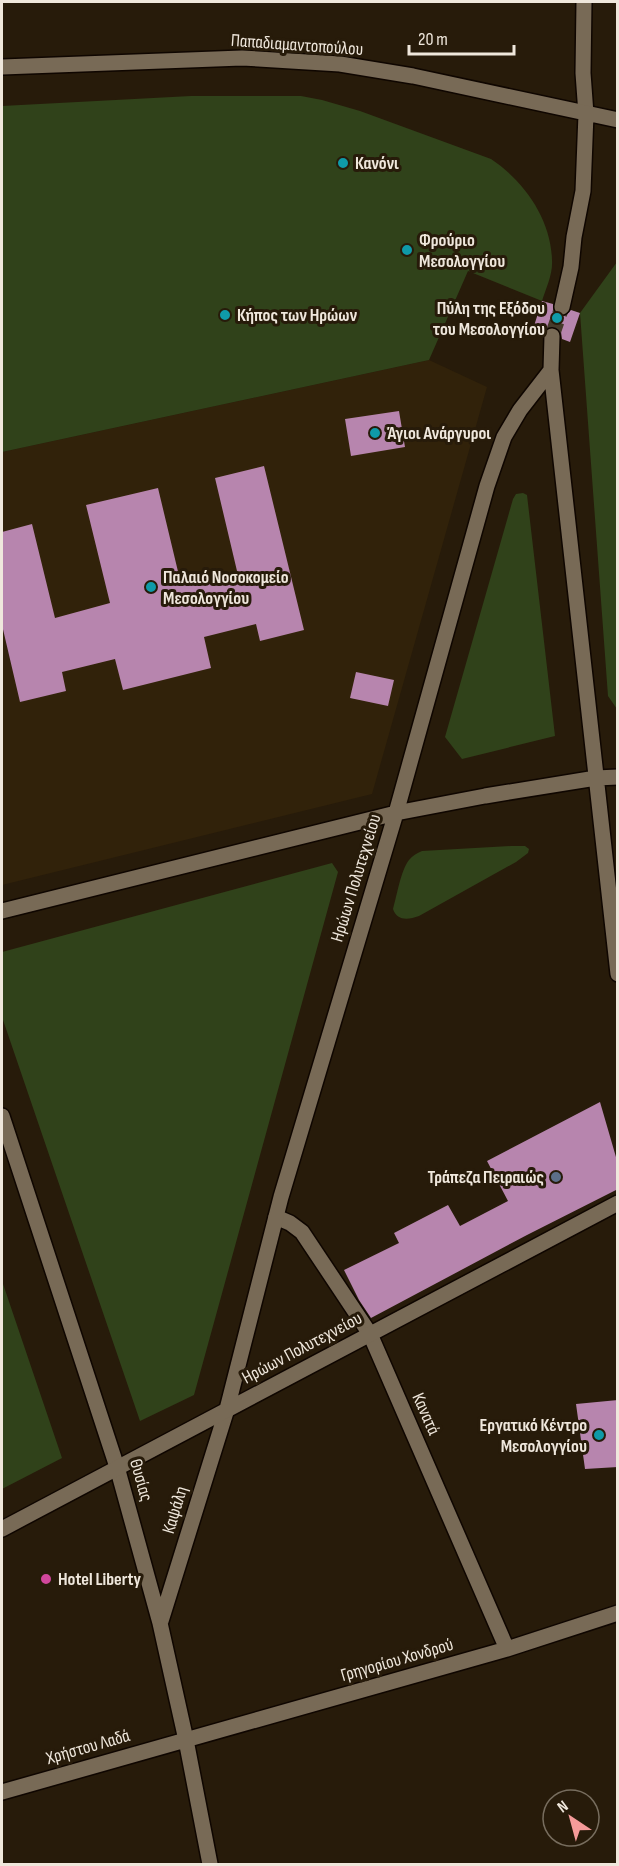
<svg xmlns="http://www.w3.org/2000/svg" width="619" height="1866" font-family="'Sofia Sans Condensed',sans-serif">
  <rect width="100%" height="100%" fill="#271b0a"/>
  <path fill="#31220a" d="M 429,360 L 487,387 L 372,794 L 2,885 L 2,452 Z"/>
  <path fill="#30421a" d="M 191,96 L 301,96 L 322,100 L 360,111 L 491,159 C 524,181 551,219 552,260 C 553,274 546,288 542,301 L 468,271 L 429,360 L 2,452 L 2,106 Z
    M 617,262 L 617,709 L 608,696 L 580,313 Z
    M 523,493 L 527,495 L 555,736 L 462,759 L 445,737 L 513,499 L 516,494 Z
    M 511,846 L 525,846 L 529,849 L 528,853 L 516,862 L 419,916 C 408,920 397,921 393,909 C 397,895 401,870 409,860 C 412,856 417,853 422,851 Z
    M 332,863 L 338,872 L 194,1395 L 140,1421 L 2,1017 L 2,952 Z
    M 2,1281 L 62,1458 L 2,1489 Z"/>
  <path fill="#b785ae" d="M 542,301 L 553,304 L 553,310 L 559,316 L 565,316 L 571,310 L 580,313 L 570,342 L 562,339 L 561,332 L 557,327 L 548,327 L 543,332 L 533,329 Z
    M 399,411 L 405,447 L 351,456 L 345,419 Z
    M 264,466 L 304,630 L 260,641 L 256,624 L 204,637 L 211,668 L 123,690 L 115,659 L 62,672 L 66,691 L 20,702 L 2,625 L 2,532 L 32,524 L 55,618 L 110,603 L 86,505 L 158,488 L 181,584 L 237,571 L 215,478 Z
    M 356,672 L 394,680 L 388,706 L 350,698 Z
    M 600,1102 L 618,1164 L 618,1189 L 527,1235 L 371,1318 L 359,1300 L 344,1270 L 399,1243 L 394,1233 L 448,1205 L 460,1226 L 508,1201 L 487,1161 Z
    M 618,1400 L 618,1467 L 585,1469 L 576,1404 Z"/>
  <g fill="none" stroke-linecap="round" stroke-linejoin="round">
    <path stroke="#453a2a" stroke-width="15" stroke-dasharray="15 8" stroke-linecap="butt" d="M 552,336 L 562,307"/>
    <defs>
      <path id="street" d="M 584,2 L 583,73 L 586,114
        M 2,1116 L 117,1467 L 160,1623 L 186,1740 L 210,1864
        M 276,1217 L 290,1223 L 302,1232 L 370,1334 L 507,1649
        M 161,1621 L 227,1409
        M 2,1792 L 507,1649 L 618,1613"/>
      <path id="secondary" d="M 2,67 L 242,58 L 340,64 L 413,76 L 618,120
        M 562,307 L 571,267 L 574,237 L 583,191 L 586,114
        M 552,336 L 551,370 L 618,974
        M 2,911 L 396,813 L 485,796 L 596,778 L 618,777
        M 227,1409 L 281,1197 L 396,813 L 487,486 L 504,437 L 520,410 L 551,370
        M 2,1529 L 618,1203"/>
    </defs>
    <use href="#street" stroke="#0f0600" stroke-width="18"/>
    <use href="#secondary" stroke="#0f0600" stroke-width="18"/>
    <use href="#street" stroke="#786a56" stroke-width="15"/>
    <use href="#secondary" stroke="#786a56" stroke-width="15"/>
  </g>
  <g fill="#0f9aa8" stroke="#271b0a" stroke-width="2">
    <circle cx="343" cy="163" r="6"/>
    <circle cx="407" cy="250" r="6"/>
    <circle cx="225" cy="315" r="6"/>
    <circle cx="557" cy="318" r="6"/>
    <circle cx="375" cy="433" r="6"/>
    <circle cx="151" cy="587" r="6"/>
    <circle cx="599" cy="1435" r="6"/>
  </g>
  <circle fill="#5c6f8a" stroke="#271b0a" stroke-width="2" cx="556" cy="1177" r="6"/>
  <circle fill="#d1479c" stroke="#271b0a" stroke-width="2" cx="46" cy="1579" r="6"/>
  <g text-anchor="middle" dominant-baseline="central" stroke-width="6" stroke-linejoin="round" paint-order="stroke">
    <g font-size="18" fill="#efe7dc" stroke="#271b0a">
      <text transform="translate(297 45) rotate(4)">Παπαδιαμαντοπούλου</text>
      <text transform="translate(356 878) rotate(-73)">Ηρώων Πολυτεχνείου</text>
      <text transform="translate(302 1348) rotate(-28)">Ηρώων Πολυτεχνείου</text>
      <text transform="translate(426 1414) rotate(66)">Κανατά</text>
      <text transform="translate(141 1480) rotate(74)">Θυσίας</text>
      <text transform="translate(175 1510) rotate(-73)">Καψάλη</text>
      <text transform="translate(397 1660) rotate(-16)">Γρηγορίου Χονδρού</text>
      <text transform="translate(88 1747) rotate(-16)">Χρήστου Λαδά</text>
    </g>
    <g font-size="18" font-weight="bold" fill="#efe7dc" stroke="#271b0a" text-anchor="start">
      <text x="355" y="163">Κανόνι</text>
      <text x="419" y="240">Φρούριο<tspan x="419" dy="21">Μεσολογγίου</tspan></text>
      <text x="545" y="308" text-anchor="end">Πύλη της Εξόδου<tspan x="545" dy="21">του Μεσολογγίου</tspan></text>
      <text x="237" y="315">Κήπος των Ηρώων</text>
      <text x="387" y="433">Άγιοι Ανάργυροι</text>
      <text x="163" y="577">Παλαιό Νοσοκομείο<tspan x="163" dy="21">Μεσολογγίου</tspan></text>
      <text x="544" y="1177" text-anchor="end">Τράπεζα Πειραιώς</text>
      <text x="587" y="1425" text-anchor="end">Eργατικό Κέντρο<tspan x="587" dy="21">Μεσολογγίου</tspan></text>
      <text x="58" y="1579">Hotel Liberty</text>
    </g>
  </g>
  <rect width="619" height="1866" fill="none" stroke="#efe7dc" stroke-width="6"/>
  <g transform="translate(571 1818) rotate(324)"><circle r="28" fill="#271b0a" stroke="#776d5e" stroke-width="1.5"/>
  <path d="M0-4.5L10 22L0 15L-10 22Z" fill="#f59b9a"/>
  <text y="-9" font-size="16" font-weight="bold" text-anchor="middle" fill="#efe7dc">N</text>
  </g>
  <path d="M409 45v9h105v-9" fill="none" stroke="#efe7dc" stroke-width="3"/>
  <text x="418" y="45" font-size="18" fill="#efe7dc" stroke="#271b0a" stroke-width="4.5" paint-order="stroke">20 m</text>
</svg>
